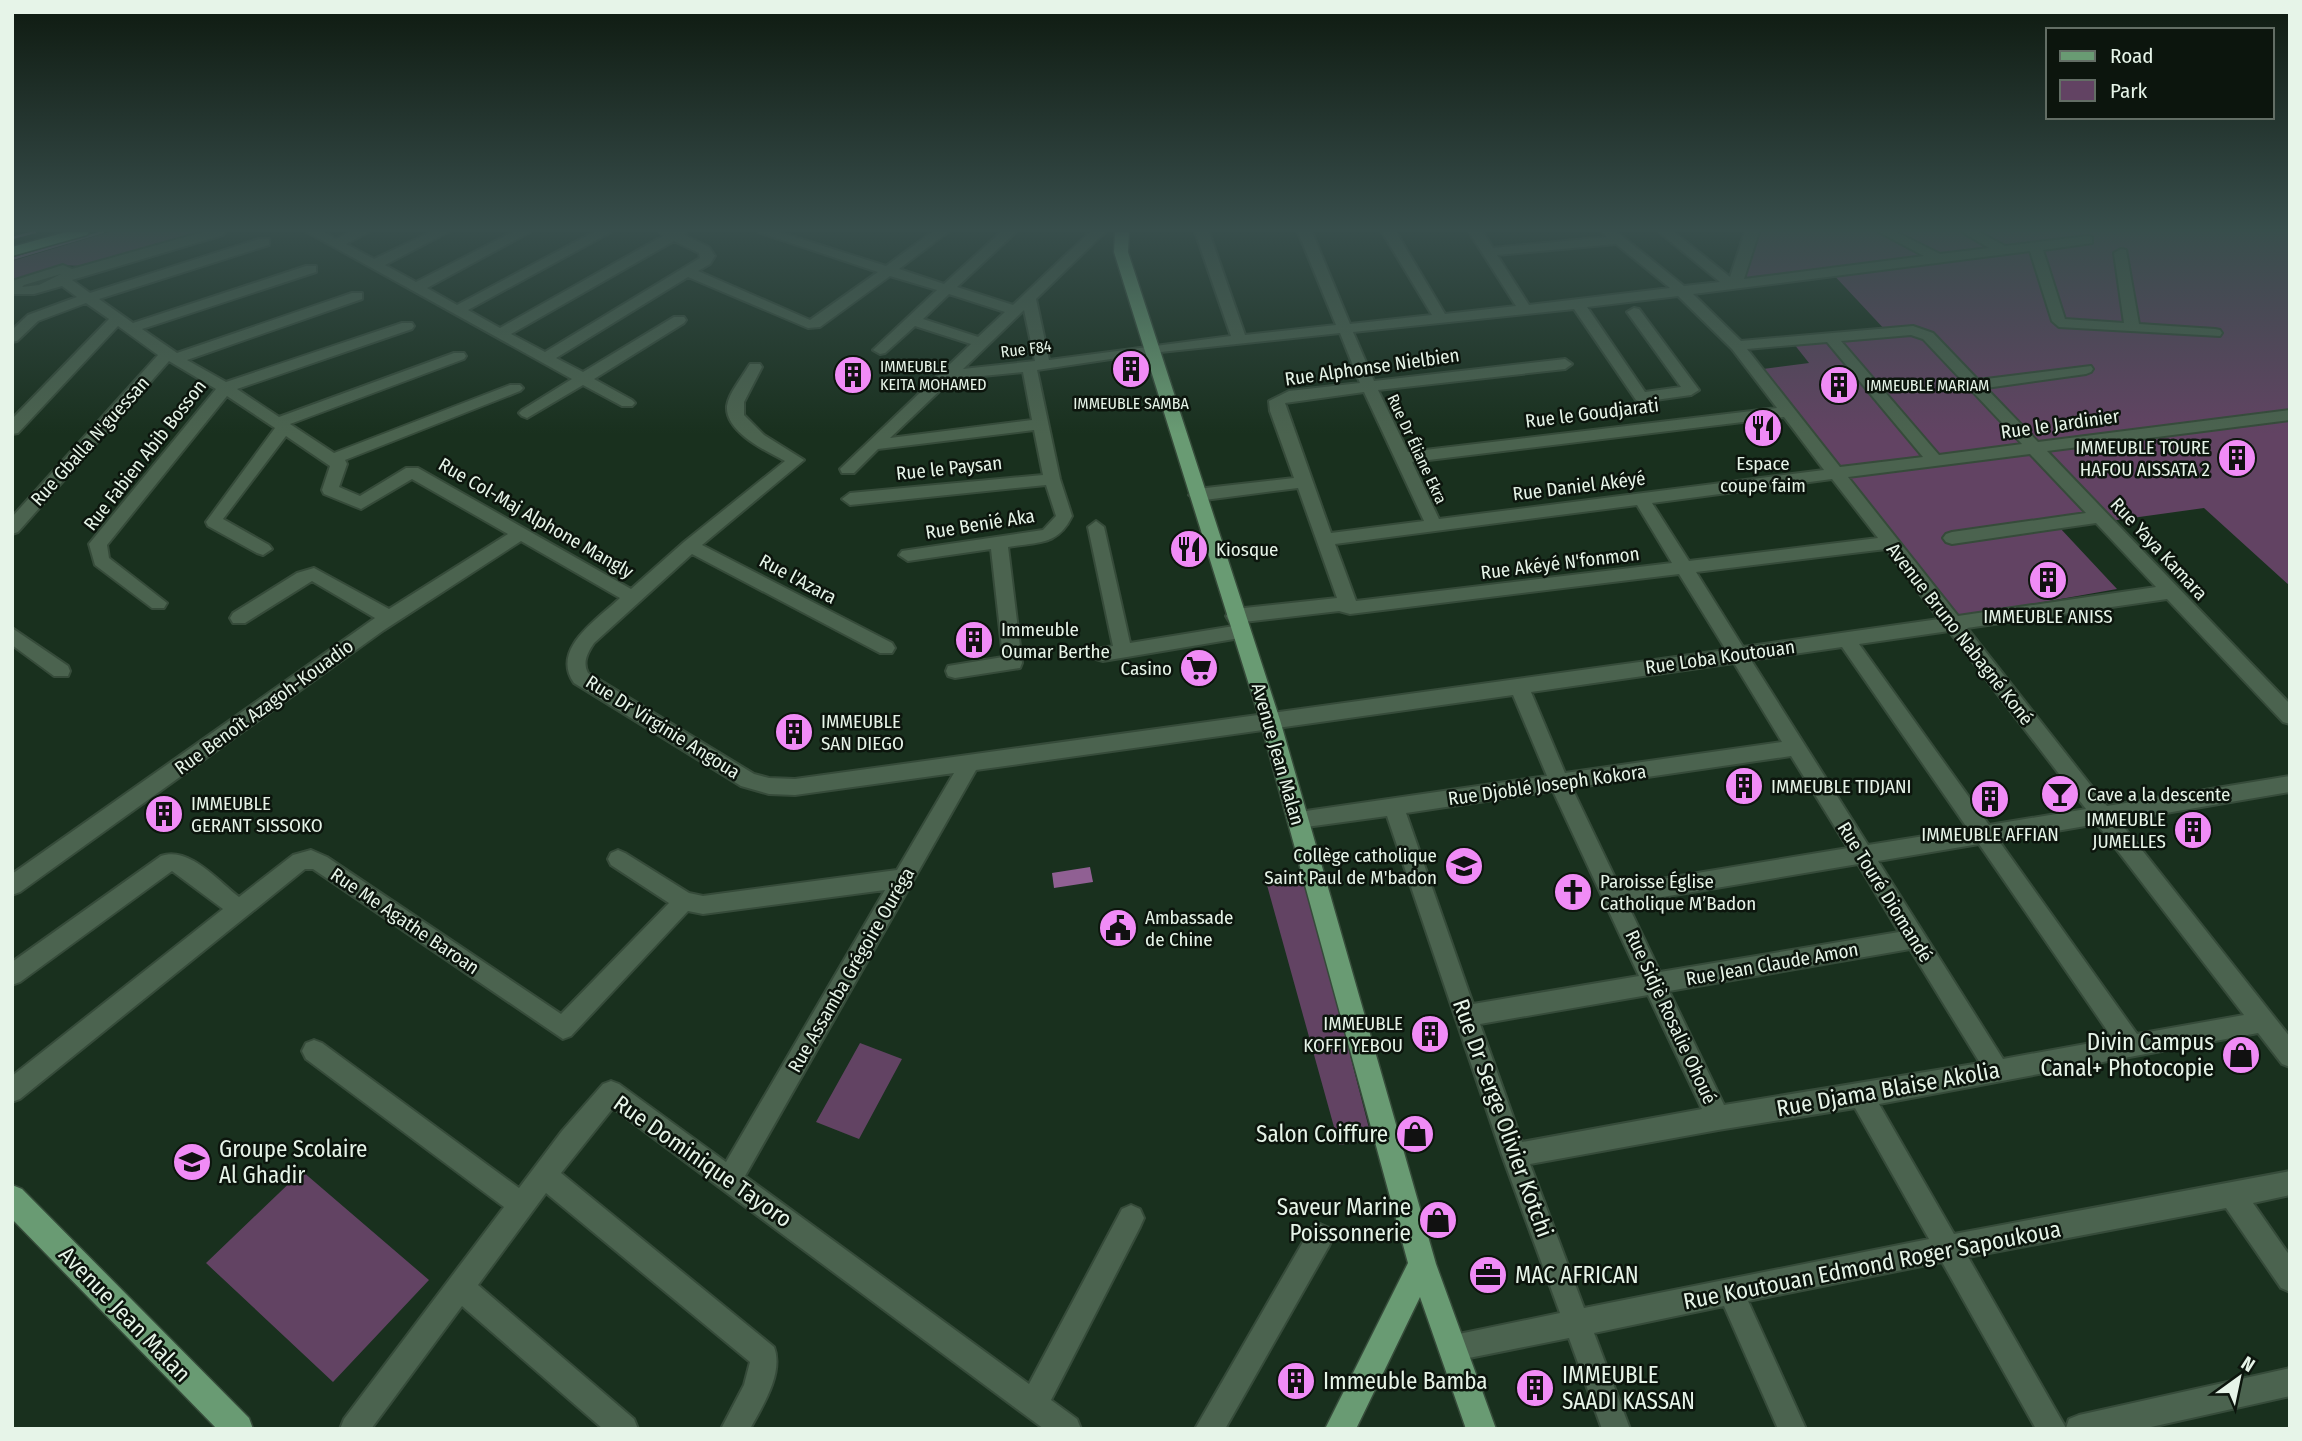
<svg xmlns="http://www.w3.org/2000/svg" width="2302" height="1441" font-family="'Fira Sans Condensed',sans-serif">
  <rect width="100%" height="100%" fill="#19301e"/>
  <path fill="#624363" d="M 109,232 L 205,232 L 82,266 L 59,265 L 12,281 L 12,261 Z
    M 1758,232 L 2290,232 L 2290,586 L 2204,508 L 2060,528 L 2117,589 L 1957,617 L 1763,369 L 1809,363 L 1794,344 L 1887,332 L 1830,271 L 1740,284 Z
    M 1303,872 L 1372,1140 L 1339,1145 L 1265,878 Z
    M 860,1043 L 902,1059 L 859,1139 L 816,1122 Z
    M 302,1171 L 429,1280 L 333,1382 L 206,1263 Z"/>
  <path fill="#906093" d="M 1090,867 L 1093,882 L 1054,888 L 1052,873 Z"/>
  <g fill="none" stroke-linecap="round" stroke-linejoin="round">
    <path stroke="#906093" stroke-width="2.5" d="M 12,238 L 35,232
      M 12,259 L 103,232"/>
    <defs>
      <path id="minor" d="M 203,232 L 225,232 L 223,235 L 72,280 L 90,293 L 259,239 L 269,239 L 269,245 L 99,299 L 133,323 L 306,266 L 316,266 L 316,272 L 142,329 L 177,353 L 352,293 L 362,293 L 362,299 L 187,360 L 226,382 L 402,323 L 412,323 L 414,326 L 412,329 L 237,389 L 279,417 L 454,353 L 464,353 L 466,356 L 464,359 L 290,424 L 334,453 L 510,385 L 520,385 L 523,388 L 520,391 L 345,460 L 347,464 L 339,487 L 360,496 L 406,468 L 418,468 L 631,589 L 684,542 L 785,461 C 766,451 725,432 727,406 C 729,393 741,379 748,367 L 750,364 L 760,364 L 762,367 L 744,402 L 744,415 L 764,435 L 804,460 L 702,545 L 892,643 L 895,648 L 892,653 L 880,653 L 692,554 L 594,643 C 588,652 582,662 588,673 L 754,774 L 769,778 L 795,779 L 1726,650 L 1679,574 L 1350,614 L 1339,611 L 1235,623 L 1229,621 L 1226,616 L 1229,611 L 1235,609 L 1337,598 L 1298,488 L 1197,501 L 1189,495 L 1197,489 L 1294,478 L 1270,411 L 1269,401 L 1289,391 L 1360,383 L 1340,333 L 1151,353 L 1037,370 L 1060,479 L 1072,516 C 1058,546 1037,542 1008,547 L 1022,663 L 1020,668 L 955,678 L 948,676 L 946,671 L 948,666 L 1003,657 L 991,549 L 908,561 L 899,555 L 902,551 L 1043,530 L 1056,516 L 1046,485 L 850,505 L 842,499 L 850,493 L 1043,475 L 1034,430 L 878,449 L 854,473 L 842,473 L 840,469 L 971,344 L 915,326 L 885,353 L 880,354 L 873,350 L 937,290 L 890,276 L 820,327 L 808,328 L 688,277 L 556,358 L 583,372 L 674,317 L 684,317 L 686,320 L 684,323 L 594,379 L 632,400 L 635,403 L 632,406 L 622,406 L 583,385 L 527,418 L 522,416 L 519,413 L 522,410 L 572,379 L 307,232 L 324,232 L 336,239 L 350,232 L 368,232 L 346,244 L 374,259 L 431,232 L 448,232 L 385,265 L 416,282 L 513,232 L 530,232 L 427,288 L 457,305 L 594,232 L 611,232 L 468,310 L 500,328 L 663,236 L 659,232 L 687,232 L 684,235 L 709,247 L 715,256 L 710,264 L 698,271 L 810,320 L 878,272 L 758,232 L 779,232 L 886,266 L 932,232 L 948,232 L 899,269 L 944,284 L 1001,232 L 1016,232 L 957,287 L 1013,305 L 1090,232 L 1105,232 L 1036,299 L 1049,360 L 1231,336 L 1195,232 L 1209,232 L 1245,335 L 1336,325 L 1298,232 L 1312,232 L 1350,324 L 1432,315 L 1382,232 L 1396,232 L 1445,314 L 1516,306 L 1469,232 L 1483,232 L 1493,248 L 1607,237 L 1602,232 L 1617,232 L 1684,286 L 1720,282 L 1659,232 L 1674,232 L 1730,277 L 1745,232 L 1759,232 L 1744,279 L 1924,256 L 1879,232 L 1896,232 L 1940,254 L 1989,248 L 1962,232 L 1979,232 L 2005,246 L 2087,236 L 2092,237 L 2092,243 L 2043,250 L 2065,319 L 2124,323 L 2114,253 L 2121,249 L 2126,250 L 2139,324 L 2215,329 L 2220,330 L 2222,333 L 2220,336 L 2059,327 L 2052,321 L 2030,251 L 1693,294 L 1741,341 L 1913,326 L 1933,333 L 1978,380 L 2091,366 L 2093,369 L 2091,372 L 2086,374 L 1986,388 L 2038,442 L 2290,410 L 2290,420 L 2047,451 L 2290,704 L 2290,724 L 2283,722 L 2167,599 L 1967,628 L 2107,806 L 2290,776 L 2290,792 L 2119,821 L 2290,1037 L 2290,1067 L 2282,1064 L 2258,1033 L 1879,1104 L 1954,1234 L 2290,1171 L 2290,1195 L 2253,1203 L 2290,1256 L 2290,1292 L 2281,1288 L 2226,1208 L 1968,1257 L 2066,1428 L 2069,1419 L 2079,1415 L 2290,1368 L 2290,1396 L 2142,1429 L 2036,1429 L 1942,1262 L 1748,1301 L 1806,1429 L 1778,1429 L 1724,1306 L 1594,1333 L 1630,1429 L 1602,1429 L 1569,1338 L 1454,1361 L 1445,1357 L 1441,1348 L 1445,1339 L 1454,1335 L 1560,1313 L 1502,1155 L 1387,816 L 1299,828 L 1292,826 L 1289,820 L 1292,814 L 1299,812 L 1547,776 L 1513,695 L 976,770 L 745,1176 L 1029,1384 L 1122,1209 L 1131,1205 L 1140,1209 L 1144,1218 L 1140,1227 L 1051,1400 L 1077,1419 L 1081,1429 L 1044,1429 L 613,1108 L 561,1173 L 774,1347 C 784,1373 762,1407 750,1429 L 721,1429 L 744,1385 L 750,1362 L 546,1193 L 478,1285 L 634,1419 L 638,1429 L 603,1429 L 462,1306 L 371,1429 L 340,1429 L 344,1419 L 504,1207 L 306,1059 L 302,1051 L 306,1043 L 314,1040 L 322,1043 L 519,1188 L 562,1131 L 603,1084 L 611,1081 L 619,1084 L 726,1162 L 885,890 L 703,914 L 688,911 L 571,1036 L 563,1039 L 313,869 L 305,869 L 20,1099 L 12,1102 L 12,1076 L 223,909 L 172,871 L 20,982 L 12,985 L 12,962 L 161,856 C 189,846 218,881 239,897 L 293,855 L 311,850 L 327,857 L 561,1014 L 669,903 L 611,865 L 608,859 L 611,853 L 618,850 L 625,853 L 689,893 L 703,896 L 897,870 L 954,773 L 795,795 L 769,794 L 741,786 L 574,683 C 550,649 598,619 620,598 L 521,541 L 384,630 L 20,892 L 12,895 L 12,874 L 375,618 L 312,581 L 245,623 L 233,623 L 230,618 L 233,613 L 297,573 L 314,568 L 389,609 L 508,534 L 412,479 L 361,509 L 324,494 L 322,490 L 330,466 L 286,436 L 223,519 L 269,545 L 272,549 L 263,555 L 257,553 L 208,526 L 206,522 L 275,428 L 227,396 L 107,545 L 109,558 L 167,603 L 164,608 L 152,608 L 95,565 L 89,544 L 216,389 L 169,361 L 18,532 L 12,534 L 12,517 L 158,355 L 118,326 L 18,433 L 12,434 L 12,419 L 109,319 L 86,303 L 38,321 L 17,341 L 12,342 L 12,330 L 28,315 L 77,297 L 62,286 L 34,294 L 12,294 L 12,281 L 63,265 L 72,269 ZM 674,241 L 699,253 L 700,258 L 545,352 L 511,334 ZM 1616,244 L 1670,288 L 1529,305 L 1497,255 ZM 61,274 L 39,285 L 22,287 L 24,285 ZM 949,294 L 1005,312 L 978,337 L 923,319 ZM 1678,296 L 1732,349 L 1777,408 L 1408,452 L 1378,390 L 1565,369 L 1572,364 L 1565,359 L 1374,381 L 1353,332 L 1574,309 L 1636,400 L 1641,402 L 1691,395 L 1699,390 L 1639,309 L 1634,308 L 1627,312 L 1681,387 L 1645,392 L 1587,307 ZM 1024,310 L 1035,361 L 963,369 ZM 1911,335 L 1923,339 L 2022,444 L 1939,455 L 1841,341 ZM 1827,342 L 1923,457 L 1840,467 L 1747,349 ZM 1023,372 L 1032,420 L 890,438 L 952,379 ZM 1364,392 L 1424,521 L 1331,533 L 1285,403 ZM 1784,417 L 1824,470 L 1439,519 L 1412,462 ZM 2030,454 L 2086,513 L 1952,532 L 1946,534 L 1943,538 L 1946,542 L 1952,544 L 2096,523 L 2156,587 L 1958,616 L 1848,477 ZM 1832,479 L 1878,538 L 1689,561 L 1652,503 ZM 1637,505 L 1672,563 L 1356,601 L 1335,544 ZM 1886,549 L 1939,619 L 1743,647 L 1696,572 ZM 1949,631 L 2086,809 L 1989,825 L 1859,644 ZM 1842,647 L 1968,829 L 1868,845 L 1751,660 ZM 1734,663 L 1782,742 L 1565,773 L 1531,692 ZM 1791,756 L 1848,848 L 1619,886 L 1572,788 ZM 1553,791 L 1639,976 L 1473,1004 L 1406,813 ZM 2097,824 L 2244,1015 L 2137,1034 L 1999,841 ZM 1979,844 L 2113,1039 L 2003,1059 L 1878,861 ZM 1858,864 L 1899,932 L 1660,972 L 1627,903 ZM 1910,949 L 1980,1063 L 1724,1105 L 1669,991 ZM 1648,995 L 1702,1109 L 1522,1142 L 1480,1024 ZM 1855,1108 L 1929,1239 L 1584,1308 L 1530,1164 L 1718,1130 Z
        M 1096,521 L 1104,527 L 1130,643 L 1240,625 L 1246,627 L 1249,632 L 1246,637 L 1103,661 L 1096,659 L 1094,654 L 1096,649 L 1113,646 L 1088,527 Z
        M 12,628 L 68,666 L 70,671 L 68,676 L 54,676 L 12,645 Z
        M 1320,1224 L 1329,1228 L 1333,1237 L 1329,1246 L 1225,1429 L 1195,1429 L 1311,1228 Z"/>
      <path id="major" d="M 1115,232 L 1129,232 L 1128,252 L 1280,720 L 1436,1264 L 1496,1429 L 1466,1429 L 1420,1297 L 1356,1429 L 1325,1429 L 1408,1263 L 1260,720 L 1114,252 Z
        M 12,1185 L 22,1189 L 249,1418 L 253,1429 L 217,1429 L 12,1219 Z"/>
      <path id="highway" d="M 66,232 L 89,232 L 87,235 L 12,256 L 12,247 Z"/>
    </defs>
    <use href="#minor" stroke="#364b3a" stroke-width="4"/>
    <use href="#major" stroke="#364b3a" stroke-width="3"/>
    <use href="#highway" stroke="#364b3a" stroke-width="3"/>
    <use href="#minor" fill="#4b634f" fill-rule="evenodd"/>
    <use href="#major" fill="#699b73" fill-rule="evenodd"/>
    <use href="#highway" fill="#74b181" fill-rule="evenodd"/>
  </g>
  <linearGradient id="sky" x2="0" y2="1"><stop stop-color="#0e1a10"/><stop offset="0.53" stop-color="#384e4c"/><stop offset="1" stop-color="#384e4c" stop-opacity="0"/></linearGradient>
  <rect width="2302" height="434" fill="url(#sky)"/>
  <defs>
    <symbol id="building-disc" viewBox="-11 -11 22 22"><circle r="9.5" fill="#f08bf6" stroke="#0c150d"/><path d="M-4-6H4V6H1V3H-1V6H-4ZM-2.5-4.3h1.7v1.8h-1.7ZM.8-4.3h1.7v1.8H.8ZM-2.5-1h1.7V.8h-1.7ZM.8-1h1.7V.8H.8Z" fill="#111"/></symbol>
    <symbol id="restaurant-disc" viewBox="-11 -11 22 22"><circle r="9.5" fill="#f08bf6" stroke="#0c150d"/><path d="M-5-6h1v4h1v-4h1v4h1v-4h1v5L-1.5 .5V6h-2V.5L-5-1ZM5-6V6H3V1.5H1.5Q1.5-4 5-6Z" fill="#111"/></symbol>
    <symbol id="supermarket-disc" viewBox="-11 -11 22 22"><circle r="9.5" fill="#f08bf6" stroke="#0c150d"/><path d="M-6-5.5h2.5l.6 2H6L4.5 2H-2.5L-4.4-4H-6ZM-1.5 3.2a1.3 1.3 0 1 0 .1 0ZM3 3.2a1.3 1.3 0 1 0 .1 0Z" fill="#111"/></symbol>
    <symbol id="bar-disc" viewBox="-11 -11 22 22"><circle r="9.5" fill="#f08bf6" stroke="#0c150d"/><path d="M-6-5H6L.8 .8V4.5H3.5V6h-7V4.5H-.8V.8Z" fill="#111"/></symbol>
    <symbol id="school-disc" viewBox="-11 -11 22 22"><circle r="9.5" fill="#f08bf6" stroke="#0c150d"/><path d="M0-5L7-2L0 1L-7-2ZM-4 1L0 2.5L4 1V4Q0 6-4 4Z" fill="#111"/></symbol>
    <symbol id="church-disc" viewBox="-11 -11 22 22"><circle r="9.5" fill="#f08bf6" stroke="#0c150d"/><path d="M-1.2-6h2.4v3.5h3.3v2.4h-3.3V6h-2.4V-.1h-3.3v-2.4h3.3Z" fill="#111"/></symbol>
    <symbol id="civic-disc" viewBox="-11 -11 22 22"><circle r="9.5" fill="#f08bf6" stroke="#0c150d"/><path d="M-.6-6.5H3V-4.5H.6V-3L4-1V1h2V6H-6V1h2V-1L-.6-3ZM-1.2 2.5V6h2.4V2.5Z" fill="#111"/></symbol>
    <symbol id="shop-disc" viewBox="-11 -11 22 22"><circle r="9.5" fill="#f08bf6" stroke="#0c150d"/><path d="M-5-2.5h2.3a2.7 3.5 0 0 1 5.4 0H5L5.5 6h-11ZM-1.5-2.5h3a1.5 2.3 0 0 0-3 0Z" fill="#111"/></symbol>
    <symbol id="office-disc" viewBox="-11 -11 22 22"><circle r="9.5" fill="#f08bf6" stroke="#0c150d"/><path d="M-6-3h4V-5.5h4V-3h4V5H-6ZM-1-4.5V-3h2v-1.5ZM-6 0V1H6V0Z" fill="#111"/></symbol>
  </defs>
  <g fill-rule="evenodd">
    <use href="#building-disc" x="1109" y="347" width="44" height="44"/>
    <use href="#building-disc" x="831" y="353" width="44" height="44"/>
    <use href="#building-disc" x="1817" y="363" width="44" height="44"/>
    <use href="#restaurant-disc" x="1741" y="406" width="44" height="44"/>
    <use href="#building-disc" x="2215" y="436" width="44" height="44"/>
    <use href="#restaurant-disc" x="1167" y="527" width="44" height="44"/>
    <use href="#building-disc" x="2026" y="558" width="44" height="44"/>
    <use href="#building-disc" x="952" y="618" width="44" height="44"/>
    <use href="#supermarket-disc" x="1177" y="646" width="44" height="44"/>
    <use href="#building-disc" x="772" y="710" width="44" height="44"/>
    <use href="#building-disc" x="1722" y="764" width="44" height="44"/>
    <use href="#bar-disc" x="2038" y="772" width="44" height="44"/>
    <use href="#building-disc" x="1968" y="777" width="44" height="44"/>
    <use href="#building-disc" x="142" y="792" width="44" height="44"/>
    <use href="#building-disc" x="2171" y="808" width="44" height="44"/>
    <use href="#school-disc" x="1442" y="844" width="44" height="44"/>
    <use href="#church-disc" x="1551" y="870" width="44" height="44"/>
    <use href="#civic-disc" x="1096" y="906" width="44" height="44"/>
    <use href="#building-disc" x="1408" y="1012" width="44" height="44"/>
    <use href="#shop-disc" x="2219" y="1033" width="44" height="44"/>
    <use href="#shop-disc" x="1393" y="1112" width="44" height="44"/>
    <use href="#school-disc" x="170" y="1140" width="44" height="44"/>
    <use href="#shop-disc" x="1416" y="1198" width="44" height="44"/>
    <use href="#office-disc" x="1466" y="1253" width="44" height="44"/>
    <use href="#building-disc" x="1274" y="1359" width="44" height="44"/>
    <use href="#building-disc" x="1513" y="1366" width="44" height="44"/>
  </g>
  <g text-anchor="middle" dominant-baseline="central" stroke-width="5" stroke-linejoin="round" paint-order="stroke">
    <g font-size="16" fill="#e6f4e8" stroke="#0c150d">
      <text transform="translate(1026 349) rotate(-7)">Rue F84</text>
      <text transform="translate(1417 449) rotate(65)">Rue Dr Éliane Ekra</text>
    </g>
    <g font-size="16" fill="#e6f4e8" stroke="#0c150d" text-anchor="start">
      <text x="880" y="366">IMMEUBLE<tspan x="880" dy="18">KEITA MOHAMED</tspan></text>
      <text x="1866" y="385">IMMEUBLE MARIAM</text>
      <text x="1131" y="403" text-anchor="middle">IMMEUBLE SAMBA</text>
    </g>
    <g font-size="19" fill="#e6f4e8" stroke="#0c150d">
      <text transform="translate(1372 367) rotate(-8)">Rue Alphonse Nielbien</text>
      <text transform="translate(1592 413) rotate(-7)">Rue le Goudjarati</text>
      <text transform="translate(2060 424) rotate(-8)">Rue le Jardinier</text>
      <text transform="translate(90 441) rotate(-48)">Rue Gballa N'guessan</text>
      <text transform="translate(145 455) rotate(-52)">Rue Fabien Abib Bosson</text>
      <text transform="translate(949 468) rotate(-6)">Rue le Paysan</text>
      <text transform="translate(1579 486) rotate(-7)">Rue Daniel Akéyé</text>
      <text transform="translate(536 518) rotate(30)">Rue Col-Maj Alphone Mangly</text>
      <text transform="translate(980 524) rotate(-9)">Rue Benié Aka</text>
      <text transform="translate(2159 549) rotate(47)">Rue Yaya Kamara</text>
      <text transform="translate(1560 563) rotate(-7)">Rue Akéyé N'fonmon</text>
      <text transform="translate(798 579) rotate(28)">Rue l'Azara</text>
      <text transform="translate(1960 634) rotate(52)">Avenue Bruno Nabagné Koné</text>
      <text transform="translate(1720 657) rotate(-8)">Rue Loba Koutouan</text>
      <text transform="translate(264 707) rotate(-36)">Rue Benoît Azagoh-Kouadio</text>
      <text transform="translate(663 727) rotate(32)">Rue Dr Virginie Angoua</text>
      <text transform="translate(1278 754) rotate(74)">Avenue Jean Malan</text>
      <text transform="translate(1547 785) rotate(-8)">Rue Djoblé Joseph Kokora</text>
      <text transform="translate(1885 892) rotate(58)">Rue Touré Diomandé</text>
      <text transform="translate(405 921) rotate(34)">Rue Me Agathe Baroan</text>
      <text transform="translate(1772 964) rotate(-10)">Rue Jean Claude Amon</text>
      <text transform="translate(851 970) rotate(-60)">Rue Assamba Grégoire Ouréga</text>
      <text transform="translate(1671 1017) rotate(65)">Rue Sidjè Rosalie Ohoué</text>
    </g>
    <g font-size="19" fill="#e6f4e8" stroke="#0c150d" text-anchor="start">
      <text x="2210" y="447" text-anchor="end">IMMEUBLE TOURE<tspan x="2210" dy="22">HAFOU AISSATA 2</tspan></text>
      <text x="1763" y="463" text-anchor="middle">Espace<tspan x="1763" dy="22">coupe faim</tspan></text>
      <text x="1216" y="549">Kiosque</text>
      <text x="2048" y="616" text-anchor="middle">IMMEUBLE ANISS</text>
      <text x="1001" y="629">Immeuble<tspan x="1001" dy="22">Oumar Berthe</tspan></text>
      <text x="1172" y="668" text-anchor="end">Casino</text>
      <text x="821" y="721">IMMEUBLE<tspan x="821" dy="22">SAN DIEGO</tspan></text>
      <text x="1771" y="786">IMMEUBLE TIDJANI</text>
      <text x="2087" y="794">Cave a la descente</text>
      <text x="191" y="803">IMMEUBLE<tspan x="191" dy="22">GERANT SISSOKO</tspan></text>
      <text x="2166" y="819" text-anchor="end">IMMEUBLE<tspan x="2166" dy="22">JUMELLES</tspan></text>
      <text x="1990" y="834" text-anchor="middle">IMMEUBLE AFFIAN</text>
      <text x="1437" y="855" text-anchor="end">Collège catholique<tspan x="1437" dy="22">Saint Paul de M'badon</tspan></text>
      <text x="1600" y="881">Paroisse Église<tspan x="1600" dy="22">Catholique M’Badon</tspan></text>
      <text x="1145" y="917">Ambassade<tspan x="1145" dy="22">de Chine</tspan></text>
      <text x="1403" y="1023" text-anchor="end">IMMEUBLE<tspan x="1403" dy="22">KOFFI YEBOU</tspan></text>
    </g>
    <g font-size="23" fill="#e6f4e8" stroke="#0c150d" text-anchor="start">
      <text x="2214" y="1042" text-anchor="end">Divin Campus<tspan x="2214" dy="26">Canal+ Photocopie</tspan></text>
      <text x="1388" y="1134" text-anchor="end">Salon Coiffure</text>
      <text x="219" y="1149">Groupe Scolaire<tspan x="219" dy="26">Al Ghadir</tspan></text>
      <text x="1411" y="1207" text-anchor="end">Saveur Marine<tspan x="1411" dy="26">Poissonnerie</tspan></text>
      <text x="1515" y="1275">MAC AFRICAN</text>
      <text x="1562" y="1375">IMMEUBLE<tspan x="1562" dy="26">SAADI KASSAN</tspan></text>
      <text x="1323" y="1381">Immeuble Bamba</text>
    </g>
    <g font-size="23" fill="#e6f4e8" stroke="#0c150d">
      <text transform="translate(1888 1089) rotate(-10)">Rue Djama Blaise Akolia</text>
      <text transform="translate(1503 1118) rotate(70)">Rue Dr Serge Olivier Kotchi</text>
      <text transform="translate(703 1161) rotate(35)">Rue Dominique Tayoro</text>
      <text transform="translate(1872 1265) rotate(-11)">Rue Koutouan Edmond Roger Sapoukoua</text>
      <text transform="translate(125 1314) rotate(46)">Avenue Jean Malan</text>
    </g>
  </g>
  <rect width="2302" height="1441" fill="none" stroke="#e6f4e8" stroke-width="28"/>
  <rect x="2046" y="28" width="228" height="91" fill="#0c150d" stroke="#636e65" stroke-width="2"/>
  <rect x="2060" y="51" width="35" height="10" fill="#699b73" stroke="#636e65" stroke-width="2"/>
  <text x="2110" y="63" font-size="21" fill="#e6f4e8">Road</text>
  <rect x="2060" y="80" width="35" height="21" fill="#624363" stroke="#636e65" stroke-width="2"/>
  <text x="2110" y="98" font-size="21" fill="#e6f4e8">Park</text>
  <g transform="translate(2239 1378) rotate(33)" stroke="#0c150d" stroke-width="5" paint-order="stroke">
  <path d="M0-5L12 26L0 18L-12 26Z" fill="#e6f4e8"/>
  <text y="-10" font-size="19" font-weight="bold" text-anchor="middle" fill="#e6f4e8">N</text>
  </g>
</svg>
